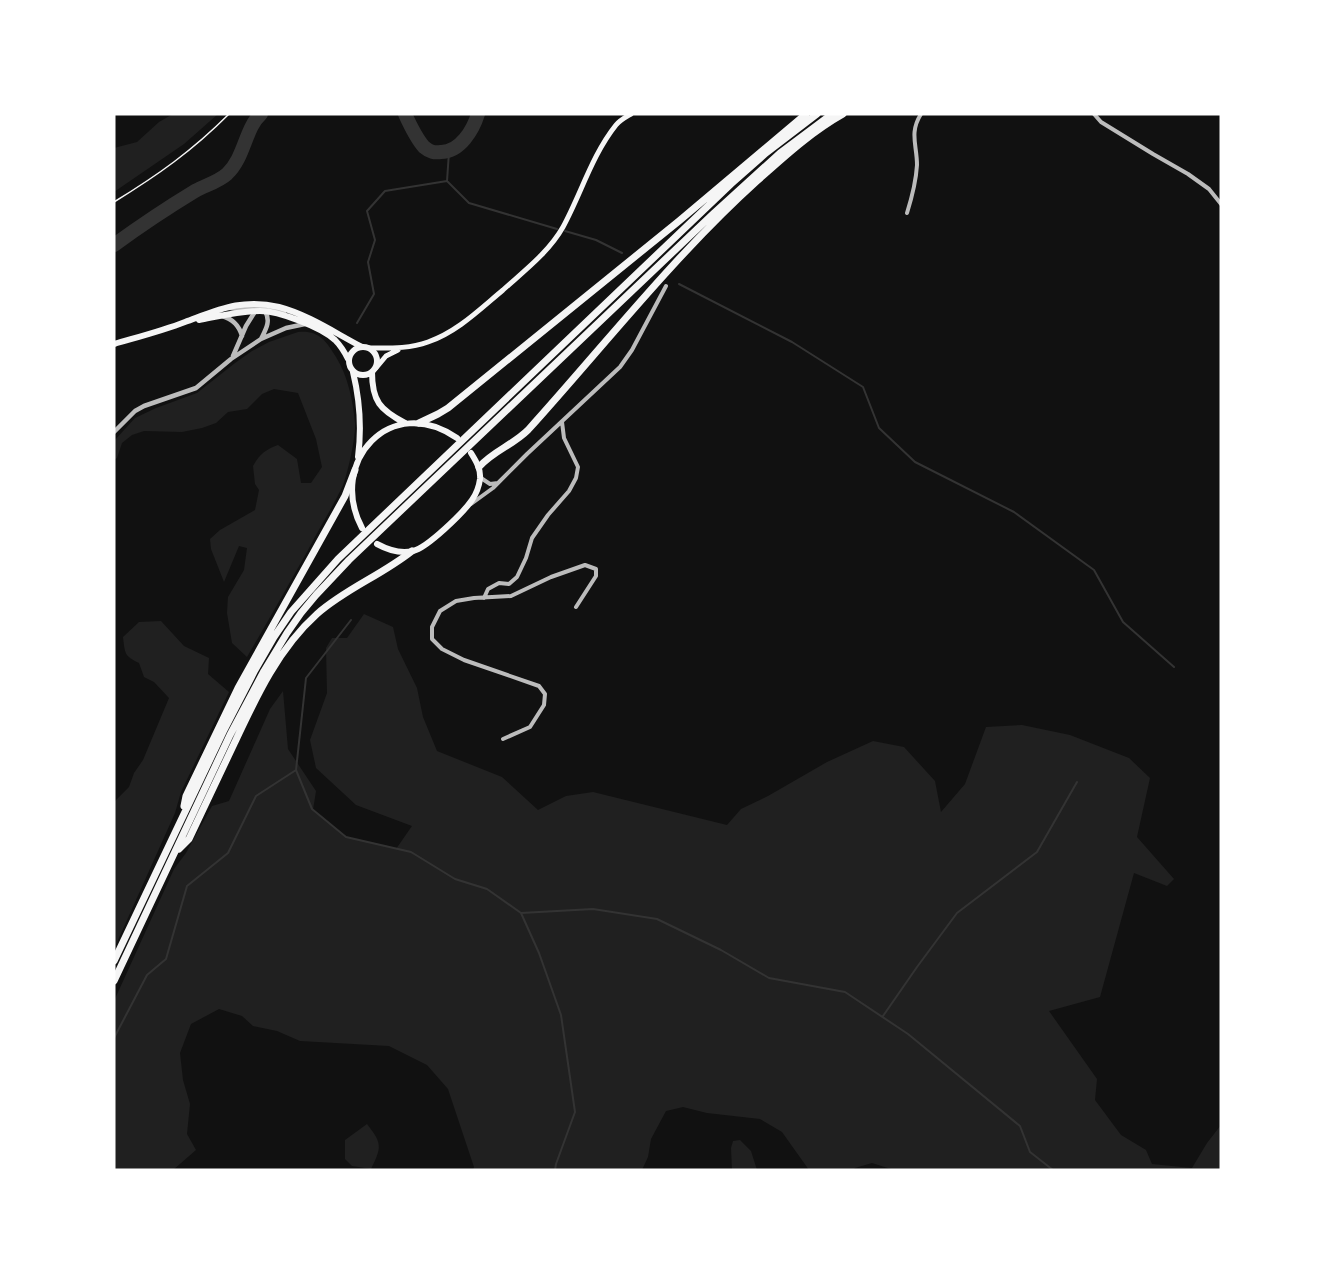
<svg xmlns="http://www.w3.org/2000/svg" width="1335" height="1284" font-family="'Titillium Web',sans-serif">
  <rect width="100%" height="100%" fill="#111"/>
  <path fill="#202020" d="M 173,114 L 218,114 L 184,144 L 114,192 L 114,148 L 137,142 L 159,122 Z
    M 298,332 C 319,330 326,341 336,357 C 348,376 353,401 355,423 C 356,436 348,472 343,485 C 333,507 319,528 308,550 C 288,586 268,621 247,657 L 232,643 L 227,613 L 228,597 L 244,570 L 247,548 L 239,546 L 224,582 L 211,549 L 210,539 L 220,530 L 255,510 L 259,490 L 255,484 L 253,466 C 259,455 266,449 278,445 L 297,459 L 301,483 L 311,483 L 322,467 L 316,439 L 298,393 L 274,389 L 262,394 L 247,409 L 228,412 L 216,423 L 202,428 L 182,432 L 144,431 L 132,435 L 122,443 L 117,458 L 114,460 L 114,441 L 135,418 L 156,408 L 197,393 L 235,363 L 252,351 L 269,342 Z
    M 364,614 L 393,627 L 398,649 L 417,688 L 423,717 L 437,751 L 502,777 L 538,810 L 566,796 L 593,792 L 727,825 L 741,809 L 768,796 L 827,762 L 873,741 L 904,747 L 935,781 L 941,812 L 965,784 L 986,727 L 1022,725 L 1070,735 L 1129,758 L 1150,778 L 1137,837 L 1174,879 L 1167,886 L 1134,873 L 1100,997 L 1049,1011 L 1097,1079 L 1095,1100 L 1121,1135 L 1146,1150 L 1152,1164 L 1192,1168 L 1207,1143 L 1221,1125 L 1221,1170 L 894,1170 L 872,1163 L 855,1168 L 853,1170 L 809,1170 L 782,1132 L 760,1119 L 707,1113 L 683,1107 L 666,1111 L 651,1139 L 648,1157 L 642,1170 L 473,1170 L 474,1167 L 448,1089 L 427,1065 L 389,1046 L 300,1041 L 277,1031 L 253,1026 L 242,1016 L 219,1009 L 191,1024 L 180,1053 L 183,1080 L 190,1104 L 187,1134 L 196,1150 L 173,1170 L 114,1170 L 114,1001 L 174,869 L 186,853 L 212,806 L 229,801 L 270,709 L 283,691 L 288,749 L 316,791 L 313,810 L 346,837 L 396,849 L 412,826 L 356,805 L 316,768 L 310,740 L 327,693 L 326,648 L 332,638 L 347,638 Z
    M 161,621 L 184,646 L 209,658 L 208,674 L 229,692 L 181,792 L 175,813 L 114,949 L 114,802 L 129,787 L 134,773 L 143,760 L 169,698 L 154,682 L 144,677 L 139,663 C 124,656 125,653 123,637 L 139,622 Z
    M 367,1124 C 382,1143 382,1147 371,1169 L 352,1166 L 345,1159 L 345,1140 Z
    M 740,1140 L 751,1151 L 757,1170 L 732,1170 L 731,1148 L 733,1141 Z"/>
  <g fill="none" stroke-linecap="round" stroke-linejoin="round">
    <path stroke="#333" stroke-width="2" d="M 447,181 L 469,203 L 557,229
      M 565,231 L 596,240 L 622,253
      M 679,284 L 792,342 L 863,387 L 879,428 L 915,462 L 1014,512 L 1094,570 L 1123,622 L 1174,667
      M 357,323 L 374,294 L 368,262 L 375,240 L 367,211 L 385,191 L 447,181 L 449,152
      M 351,620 L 306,678 L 296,770 L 312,809 L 346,837 L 411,852 L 455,879 L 487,889 L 521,913 L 593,909 L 657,919 L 721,950 L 769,978 L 845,992 L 908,1034 L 1020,1126 L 1030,1152 L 1053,1170
      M 521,913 L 539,953 L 561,1015 L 575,1112 L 556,1164 L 555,1170
      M 883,1016 L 917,967 L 957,913 L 1037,852 L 1077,782
      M 114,1038 L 147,975 L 166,959 L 187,886 L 228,853 L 256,796 L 296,770"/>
    <path stroke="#333" stroke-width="14" d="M 405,114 C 410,125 416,138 424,147 C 430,152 434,153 441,152 C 460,152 473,130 478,114
      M 114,245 C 140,226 167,208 195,191 C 206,185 218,182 227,174 C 245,157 245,128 261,114"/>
    <path stroke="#f5f5f5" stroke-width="1.5" d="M 114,202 C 158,175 192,151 229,114"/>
    <path stroke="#bcbcbc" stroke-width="4" d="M 1094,114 L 1101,122 L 1153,154 L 1188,174 L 1209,189 L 1221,204
      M 907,213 C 912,197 916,182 917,165 C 917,145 909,133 921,114
      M 481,478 L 490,484 L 498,483
      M 471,504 L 493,488 L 527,454 L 620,367 L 632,350 L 666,286
      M 484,598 L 488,589 L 499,583 L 509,584 L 517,577 L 526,558 L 532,538 L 548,515 L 569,491 L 576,478 L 578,467 L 564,438 L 562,422
      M 503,739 L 530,727 L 544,705 L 545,694 L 539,686 L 464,660 L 442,649 L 432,639 L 432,627 L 440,611 L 456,601 L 474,598 L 511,596 L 551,577 L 585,565 L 596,569 L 596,576 L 576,607"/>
    <path stroke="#bcbcbc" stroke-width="4.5" d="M 230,308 L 237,309 L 264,307 L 284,312
      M 222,316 C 233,319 239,325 242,336
      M 261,339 C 266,329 271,321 265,311
      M 233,356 L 246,326 L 256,310
      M 114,432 L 135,411 L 144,406 L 196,388 L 231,359 L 261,339 L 286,328 L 305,324"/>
    <path stroke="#f5f5f5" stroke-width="5" d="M 369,348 C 389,348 409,349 428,342 C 457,332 479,310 503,290 C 524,271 549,252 563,227 C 581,194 592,155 616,125 C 620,120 626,117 631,114
      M 376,368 L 386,356 L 398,350"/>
    <path stroke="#f5f5f5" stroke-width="6" d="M 199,320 C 220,316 240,311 260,311 C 279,311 321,327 335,340 C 340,345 345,353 348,359
      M 114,344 C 138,337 162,331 185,322 C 218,310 242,298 279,307 C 309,315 335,333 362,347
      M349 361a14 14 0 1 1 28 0a14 14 0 1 1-28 0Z
      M 353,372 C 360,401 362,427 358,457
      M 372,372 C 372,401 380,410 405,423
      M 362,528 C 327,462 391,392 457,438
      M 377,544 C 388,550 400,554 413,551 C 427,548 463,513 472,500 C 476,494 479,487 480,479 C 481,469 476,461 471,453"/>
    <path stroke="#f5f5f5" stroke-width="7" d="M 419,423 L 438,414 L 448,408 L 679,221 L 806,114
      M 479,467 C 493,451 513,445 528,430 C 603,347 673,257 757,181 C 784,157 811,132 843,114
      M 184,806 L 186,796 L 238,688 L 345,496 L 355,470
      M 179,849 L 189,839 C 204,807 219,775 234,744 C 256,697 278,649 317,614 C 345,589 382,575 412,551
      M 114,961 L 223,732 L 255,670 L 274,637 L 291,612 L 338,559 L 731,184 L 766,153 L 817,114
      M 114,981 L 230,735 L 264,671 L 287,633 L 301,613 L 316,595 L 349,560 L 714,213 L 780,153 L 832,114"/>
  </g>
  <rect width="1335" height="1284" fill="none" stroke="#ffffff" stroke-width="231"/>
</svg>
